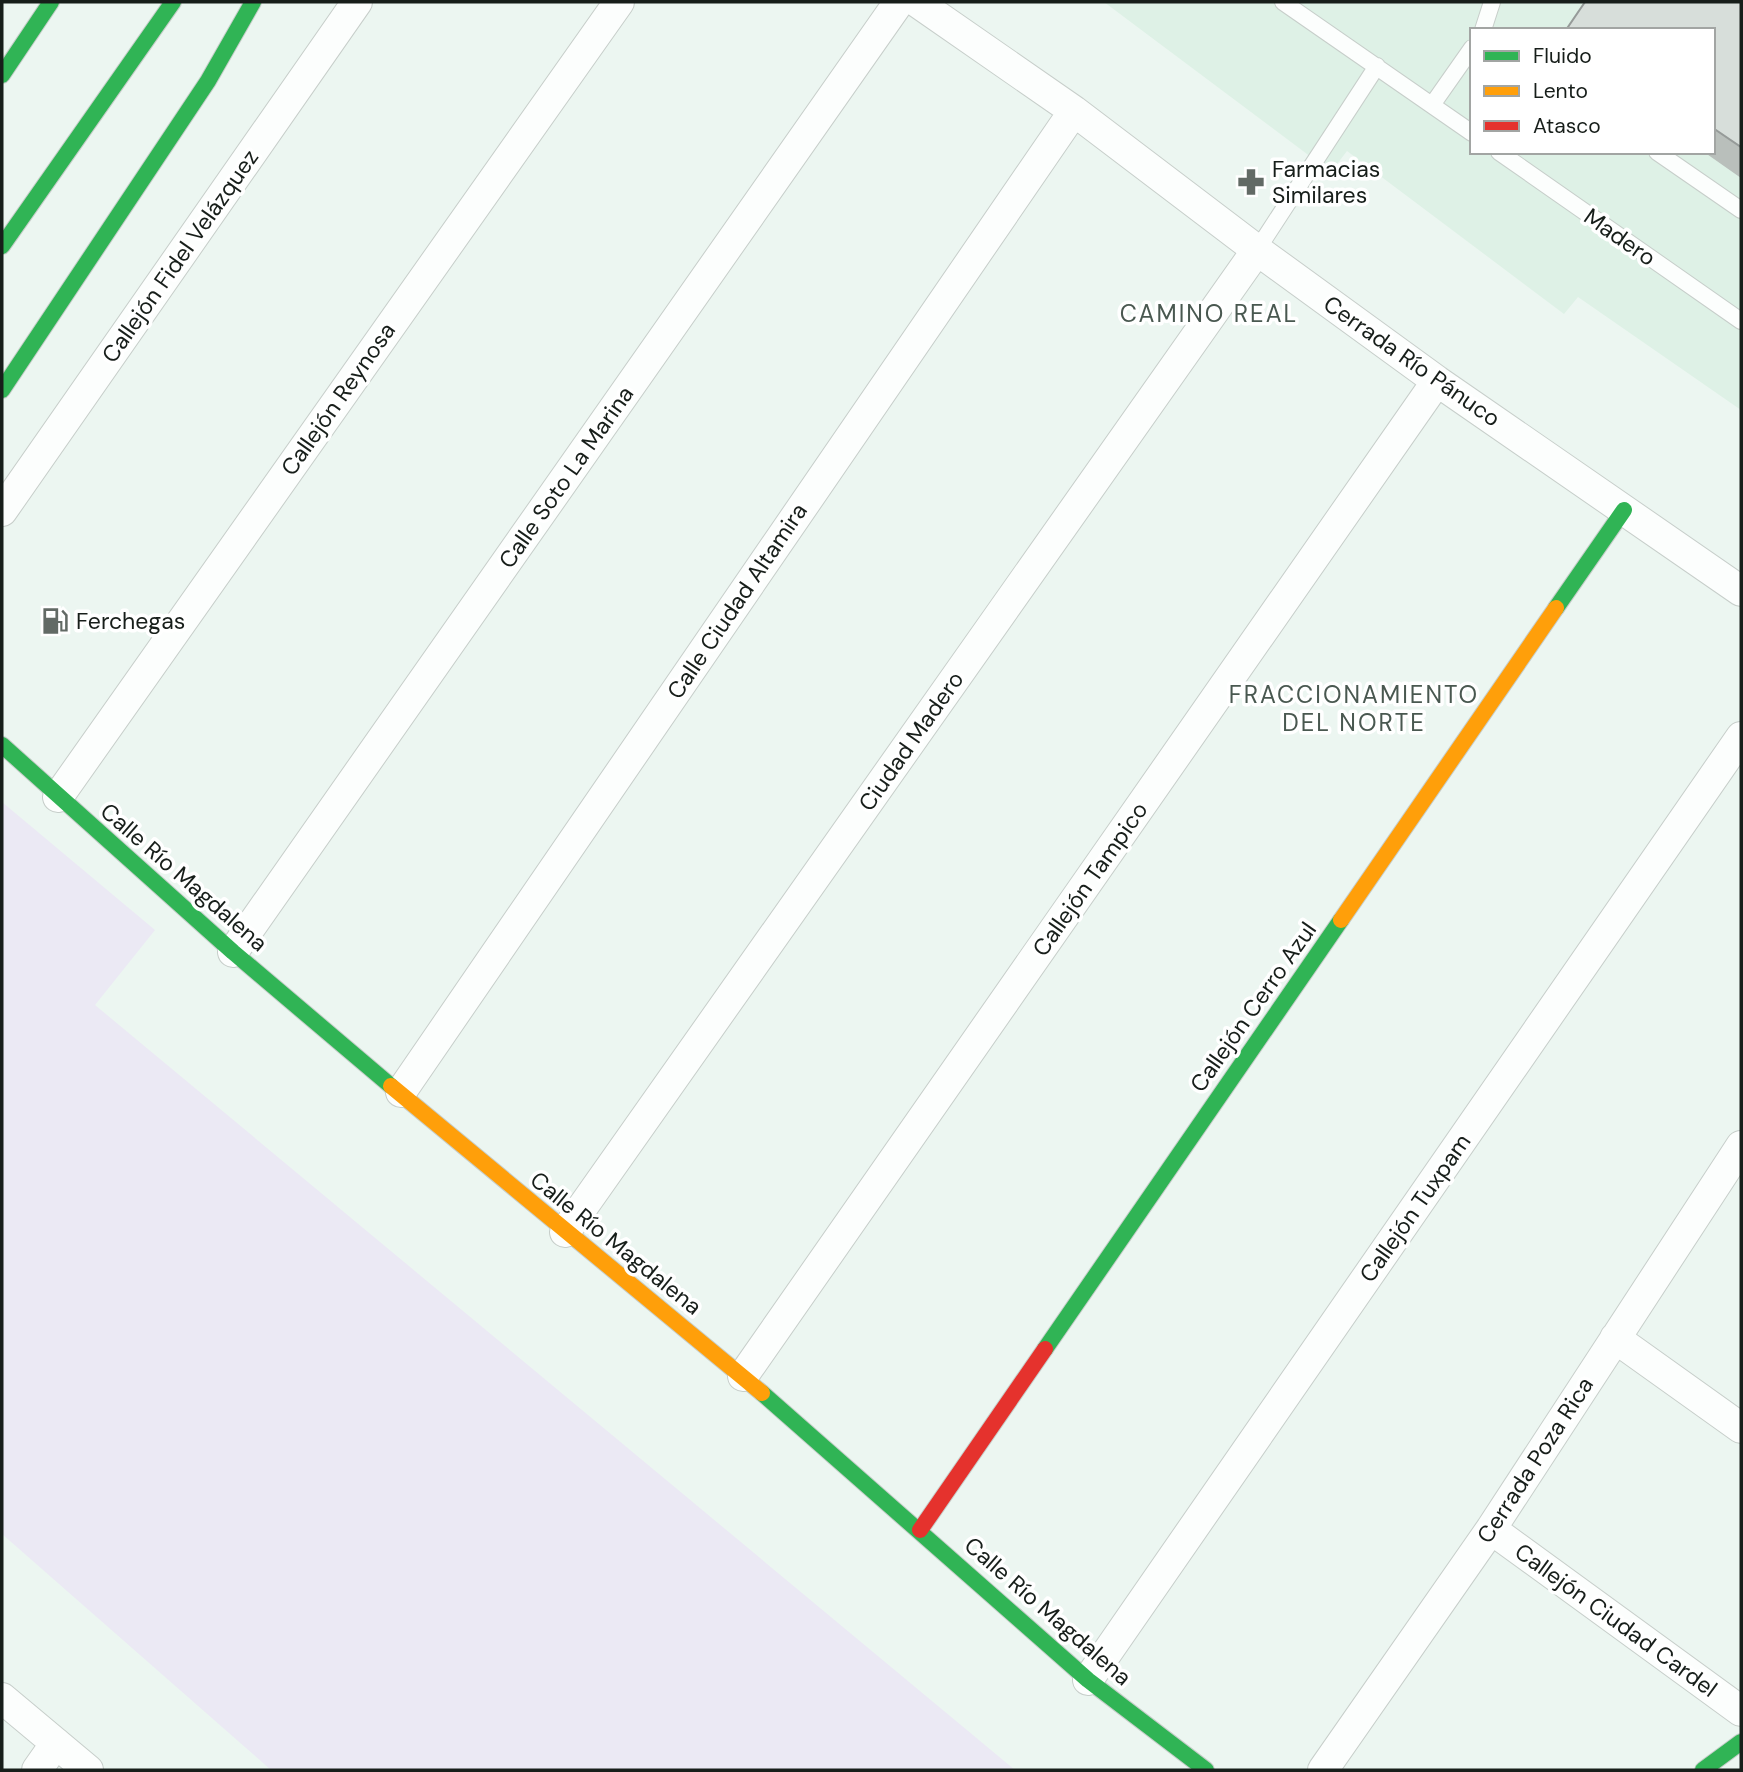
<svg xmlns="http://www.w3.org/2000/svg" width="1743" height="1772" font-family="'DM Sans',sans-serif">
  <rect width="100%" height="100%" fill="#ecf6f1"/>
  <path fill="#def1e6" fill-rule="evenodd" d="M 1104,2 L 1741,2 L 1741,410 L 1578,297 L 1564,314 L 1347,151 L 1331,172 ZM 1472,30 L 1713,30 L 1713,152 L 1472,152 Z"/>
  <path fill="#ebe9f4" d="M 2,802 L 155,930 L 95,1005 L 1015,1770 L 271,1770 L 2,1534 Z"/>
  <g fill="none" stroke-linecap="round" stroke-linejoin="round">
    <defs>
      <path id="lane" d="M 1283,2 L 1472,133
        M 1483,30 L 1492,2
        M 1432,105 L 1472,48
        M 1499,152 L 1741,321
        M 1657,152 L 1741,210
        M 1257,250 L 1377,66"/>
      <path id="street" d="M 917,2 L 1074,111 L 1257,250 L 1437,381 L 1741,591
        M 2,511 L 357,2
        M 58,797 L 619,2
        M 233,952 L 899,2
        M 401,1092 L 1074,111
        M 565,1232 L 1257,250
        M 1615,1338 L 1741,1428
        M 743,1376 L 1437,381
        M 1491,1529 L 1741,1711
        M 1088,1680 L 1741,737
        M 2,1698 L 88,1770
        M 37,1770 L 56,1743
        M 1323,1770 L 1491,1529 L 1741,1146"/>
      <path id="fast" d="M 2,75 L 51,2
        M 2,246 L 173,2
        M 2,390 L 208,81 L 253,2
        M 1556,608 L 1624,510
        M 2,745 L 233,952 L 391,1086
        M 1045,1349 L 1341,920
        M 762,1393 L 1088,1680 L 1206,1770
        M 1703,1770 L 1741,1742"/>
      <path id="slow" d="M 1341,920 L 1556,608
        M 391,1086 L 762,1393"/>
      <path id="jam" d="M 920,1530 L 1045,1349"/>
    </defs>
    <use href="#lane" stroke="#c7ceca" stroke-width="18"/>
    <use href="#street" stroke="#c7ceca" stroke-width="32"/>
    <use href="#fast" stroke="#c7ceca" stroke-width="18"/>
    <use href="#slow" stroke="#c7ceca" stroke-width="18"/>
    <use href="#jam" stroke="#c7ceca" stroke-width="18"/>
    <use href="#lane" stroke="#fcfefd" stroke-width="16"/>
    <use href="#street" stroke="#fcfefd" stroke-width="30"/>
    <use href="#fast" stroke="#30b455" stroke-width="16"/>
    <use href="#slow" stroke="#ff9f0a" stroke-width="16"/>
    <use href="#jam" stroke="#e5322d" stroke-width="16"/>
  </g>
  <path fill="#b9bfbb" d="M 1741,2 L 1741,178 L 1704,152 L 1713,152 L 1713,30 L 1567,30 L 1568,27 Z"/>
  <path fill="#d7deda" stroke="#969b99" stroke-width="2" d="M 1585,2 L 1741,2 L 1741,147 L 1713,128 L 1713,30 L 1573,30 L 1568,27 Z"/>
  <defs>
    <symbol id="pharmacy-bare" viewBox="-9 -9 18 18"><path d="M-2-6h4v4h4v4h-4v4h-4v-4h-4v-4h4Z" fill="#626a65" stroke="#fff" stroke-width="2.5" paint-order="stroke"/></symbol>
    <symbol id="fuel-bare" viewBox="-9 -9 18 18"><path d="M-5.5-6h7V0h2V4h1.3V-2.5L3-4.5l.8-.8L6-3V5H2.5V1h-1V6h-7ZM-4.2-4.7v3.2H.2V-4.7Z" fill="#626a65" stroke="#fff" stroke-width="2.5" paint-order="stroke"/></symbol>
  </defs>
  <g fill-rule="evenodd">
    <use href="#pharmacy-bare" x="1232" y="163" width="38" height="38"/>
    <use href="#fuel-bare" x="36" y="602" width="38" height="38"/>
  </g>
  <g text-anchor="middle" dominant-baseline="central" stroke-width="7" stroke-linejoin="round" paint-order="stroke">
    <g font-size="23" fill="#171e1a" stroke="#fff" text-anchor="start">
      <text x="1272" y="169">Farmacias<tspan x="1272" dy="26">Similares</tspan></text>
      <text x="76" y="621">Ferchegas</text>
    </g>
    <g font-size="23" fill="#171e1a" stroke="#fff">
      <text transform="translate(1620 237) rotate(35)">Madero</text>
      <text transform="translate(180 256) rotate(-55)">Callejón Fidel Velázquez</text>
      <text transform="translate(1412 361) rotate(35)">Cerrada Río Pánuco</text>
      <text transform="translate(338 399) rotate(-55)">Callejón Reynosa</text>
      <text transform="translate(566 477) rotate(-55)">Calle Soto La Marina</text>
      <text transform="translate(737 601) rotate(-56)">Calle Ciudad Altamira</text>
      <text transform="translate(911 741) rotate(-55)">Ciudad Madero</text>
      <text transform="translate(184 877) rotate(41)">Calle Río Magdalena</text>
      <text transform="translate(1090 879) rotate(-55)">Callejón Tampico</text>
      <text transform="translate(1253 1007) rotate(-55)">Callejón Cerro Azul</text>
      <text transform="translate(1415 1208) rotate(-55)">Callejón Tuxpam</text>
      <text transform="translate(616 1243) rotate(39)">Calle Río Magdalena</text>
      <text transform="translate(1535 1460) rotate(-57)">Cerrada Poza Rica</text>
      <text transform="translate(1048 1611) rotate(41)">Calle Río Magdalena</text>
      <text transform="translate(1616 1620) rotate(36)">Callejón Ciudad Cardel</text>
    </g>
    <g font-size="24" letter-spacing="2" fill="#495850" stroke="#fff">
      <text x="1209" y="313">CAMINO REAL</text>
      <text x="1354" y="694">FRACCIONAMIENTO<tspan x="1354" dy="28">DEL NORTE</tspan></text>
    </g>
  </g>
  <rect width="1743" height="1772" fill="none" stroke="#171e1a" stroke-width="7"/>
  <rect x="1470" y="28" width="245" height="126" fill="#ffffff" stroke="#a2a5a3" stroke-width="2"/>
  <rect x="1484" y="51" width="35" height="10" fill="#30b455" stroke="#a2a5a3" stroke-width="2"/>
  <text x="1533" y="63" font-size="21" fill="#171e1a">Fluido</text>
  <rect x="1484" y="86" width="35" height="10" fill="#ff9f0a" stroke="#a2a5a3" stroke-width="2"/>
  <text x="1533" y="98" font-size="21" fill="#171e1a">Lento</text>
  <rect x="1484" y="121" width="35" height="10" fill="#e5322d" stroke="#a2a5a3" stroke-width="2"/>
  <text x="1533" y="133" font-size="21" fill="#171e1a">Atasco</text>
</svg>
